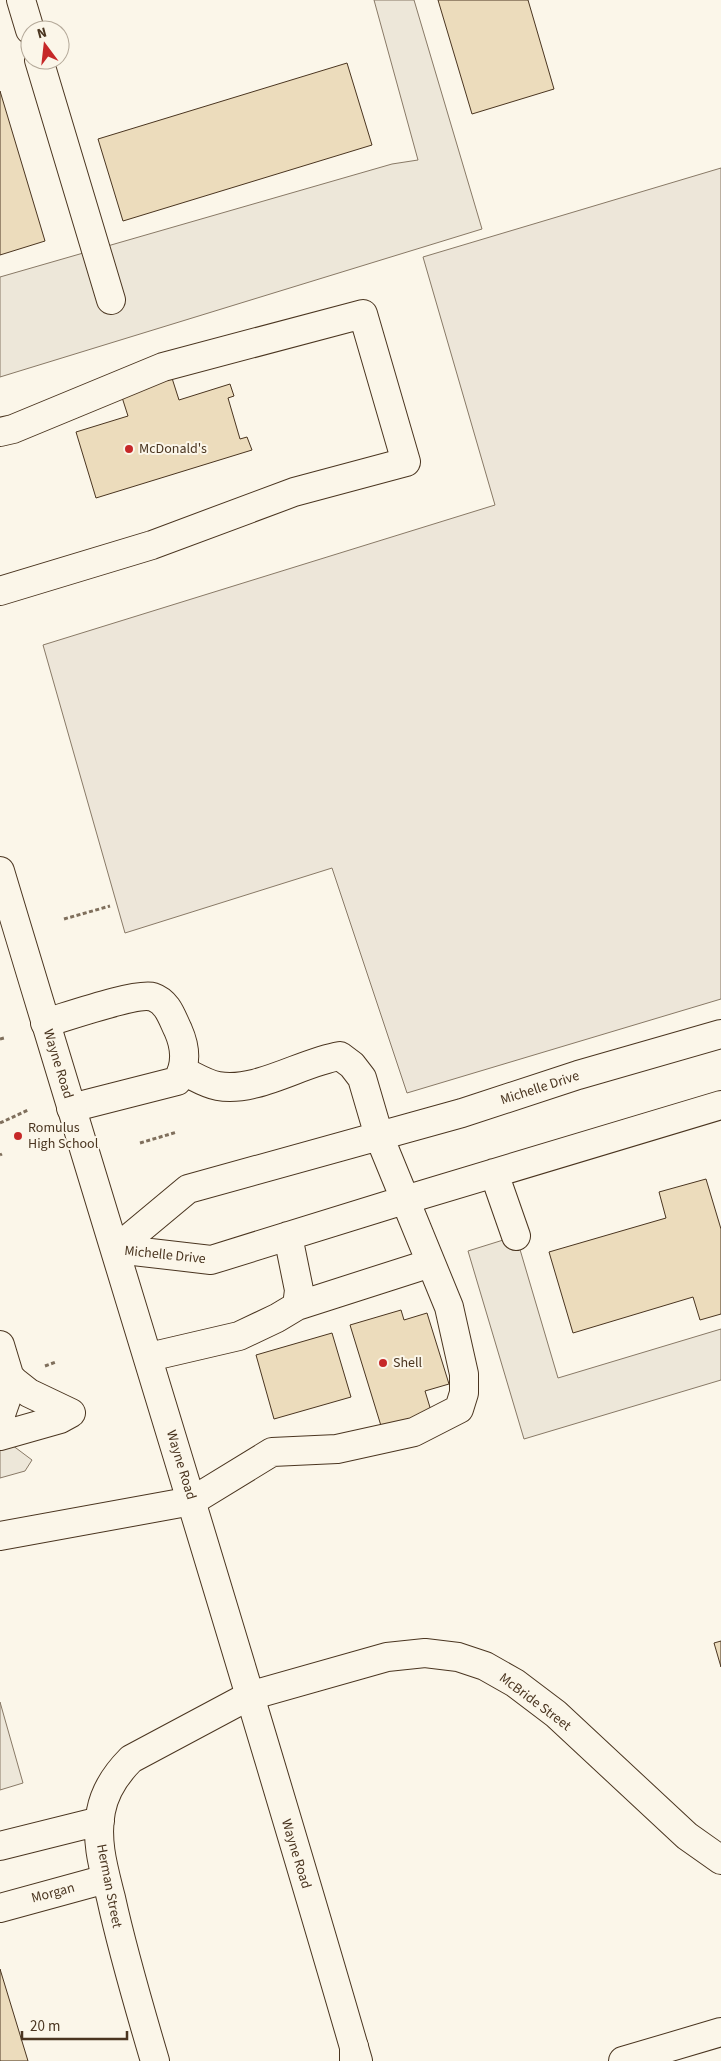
<svg xmlns="http://www.w3.org/2000/svg" width="721" height="2061" font-family="'Source Sans 3',sans-serif">
  <rect width="100%" height="100%" fill="#fbf6e9"/>
  <path fill="#ede6d9" stroke="#887966" d="M 721,168 L 721,999 L 407,1093 L 332,868 L 125,933 L 43,645 L 495,505 L 423,257 Z"/>
  <path fill="#ede7d9" stroke="#887966" d="M 374,0 L 414,0 L 482,229 L 0,377 L 0,277 L 392,164 L 418,160 Z
    M 516,1236 L 558,1378 L 721,1329 L 721,1380 L 524,1439 L 468,1251 Z
    M 0,1436 L 32,1460 L 25,1471 L 0,1478 Z
    M 0,1702 L 23,1783 L 0,1790 Z"/>
  <path fill="#ecdcbc" stroke="#4a3520" d="M 438,0 L 528,0 L 554,89 L 472,114 Z
    M 347,63 L 372,145 L 123,221 L 98,139 Z
    M 0,91 L 45,241 L 0,255 Z
    M 171,375 L 179,400 L 230,384 L 234,396 L 228,398 L 240,439 L 247,437 L 252,450 L 96,498 L 76,432 L 128,416 L 120,391 Z
    M 706,1179 L 721,1229 L 721,1314 L 700,1320 L 693,1297 L 573,1333 L 549,1252 L 666,1218 L 659,1192 Z
    M 401,1310 L 404,1320 L 427,1313 L 449,1384 L 425,1391 L 432,1414 L 382,1429 L 350,1325 Z
    M 332,1333 L 351,1397 L 274,1419 L 256,1355 Z
    M 721,1641 L 721,1667 L 714,1643 Z
    M 0,1969 L 28,2061 L 0,2061 Z"/>
  <g fill="none" stroke-linecap="round" stroke-linejoin="round">
    <defs>
      <path id="minor" d="M 21,0 L 30,30
        M 39,60 L 111,300
        M 0,432 L 13,429 L 163,367 L 363,314 L 406,462 L 294,492 L 152,545 L 0,591
        M 45,1023 C 66,1017 137,992 153,997 C 168,1002 172,1018 178,1030 C 186,1048 187,1065 177,1081 L 71,1108
        M 494,1173 L 516,1236
        M 116,1249 L 188,1189 L 462,1113 L 578,1075 L 721,1034
        M 116,1249 L 211,1260 L 398,1202 L 721,1105
        M 297,1306 L 431,1263
        M 0,1345 L 10,1378 L 29,1393 L 71,1413 L 60,1419 L 0,1436
        M 149,1357 L 239,1336 L 277,1318 L 297,1306 L 299,1290 L 288,1236
        M 0,1417 L 13,1380
        M 0,1536 L 192,1501 L 272,1452 L 337,1449 L 414,1432 L 459,1409 L 464,1393 L 464,1374 L 449,1307 L 379,1136 L 362,1078 L 352,1065 L 340,1056 C 302,1062 257,1093 218,1086 C 206,1084 194,1076 183,1071
        M 0,1846 L 100,1821
        M 0,1908 L 106,1879
        M 155,2061 C 139,2007 123,1953 111,1898 C 104,1870 95,1841 101,1811 C 105,1790 116,1774 131,1759 L 249,1696 L 387,1657 L 425,1653 L 458,1657 L 485,1666 L 515,1683 L 556,1714 L 687,1836 L 721,1860"/>
      <path id="major" d="M 0,871 C 119,1268 243,1663 358,2061"/>
      <path id="highway" d="M 354,2047 L 354,2061
        M 623,2061 L 721,2032"/>
    </defs>
    <use href="#minor" stroke="#4a3520" stroke-width="30"/>
    <use href="#major" stroke="#4a3520" stroke-width="30"/>
    <use href="#highway" stroke="#4a3520" stroke-width="30"/>
    <path stroke="#7f6f5c" stroke-width="3" stroke-dasharray="4 2.5" stroke-linecap="butt" d="M 64,919 L 110,906
      M 0,1039 L 4,1038
      M 0,1123 L 28,1110
      M 140,1143 L 177,1132
      M 0,1155 L 2,1154
      M 45,1366 L 56,1362"/>
    <use href="#minor" stroke="#fbf6e9" stroke-width="28"/>
    <use href="#major" stroke="#fbf6e9" stroke-width="28"/>
    <use href="#highway" stroke="#fbf6e9" stroke-width="28"/>
  </g>
  <g fill="#c62828" stroke="#fbf6e9" stroke-width="2">
    <circle cx="129" cy="449" r="5"/>
    <circle cx="18" cy="1136" r="5"/>
    <circle cx="383" cy="1363" r="5"/>
  </g>
  <g text-anchor="middle" dominant-baseline="central" stroke-width="4" stroke-linejoin="round" paint-order="stroke">
    <g font-size="14" fill="#4a3520" stroke="#fbf6e9" text-anchor="start">
      <text x="139" y="449">McDonald's</text>
      <text x="28" y="1128">Romulus<tspan x="28" dy="16">High School</tspan></text>
      <text x="393" y="1363">Shell</text>
    </g>
    <g font-size="14" fill="#4a3520" stroke="#fbf6e9">
      <text transform="translate(58 1064) rotate(73)">Wayne Road</text>
      <text transform="translate(540 1088) rotate(-18)">Michelle Drive</text>
      <text transform="translate(165 1255) rotate(6)">Michelle Drive</text>
      <text transform="translate(181 1465) rotate(73)">Wayne Road</text>
      <text transform="translate(535 1702) rotate(37)">McBride Street</text>
      <text transform="translate(296 1854) rotate(73)">Wayne Road</text>
      <text transform="translate(109 1886) rotate(79)">Herman Street</text>
      <text transform="translate(53 1893) rotate(-15)">Morgan</text>
    </g>
  </g>
  <g transform="translate(45 45) rotate(345)"><circle r="24" fill="#fbf6e9" stroke="#b4a999"/>
  <path d="M0-4L9 19L0 12L-9 19Z" fill="#c62828"/>
  <text y="-8" font-size="14" font-weight="bold" text-anchor="middle" fill="#4a3520">N</text>
  </g>
  <path d="M22 2031v8h105v-8" fill="none" stroke="#4a3520" stroke-width="2.5"/>
  <text x="30" y="2031" font-size="15" fill="#4a3520" stroke="#fbf6e9" stroke-width="4" paint-order="stroke">20 m</text>
</svg>
